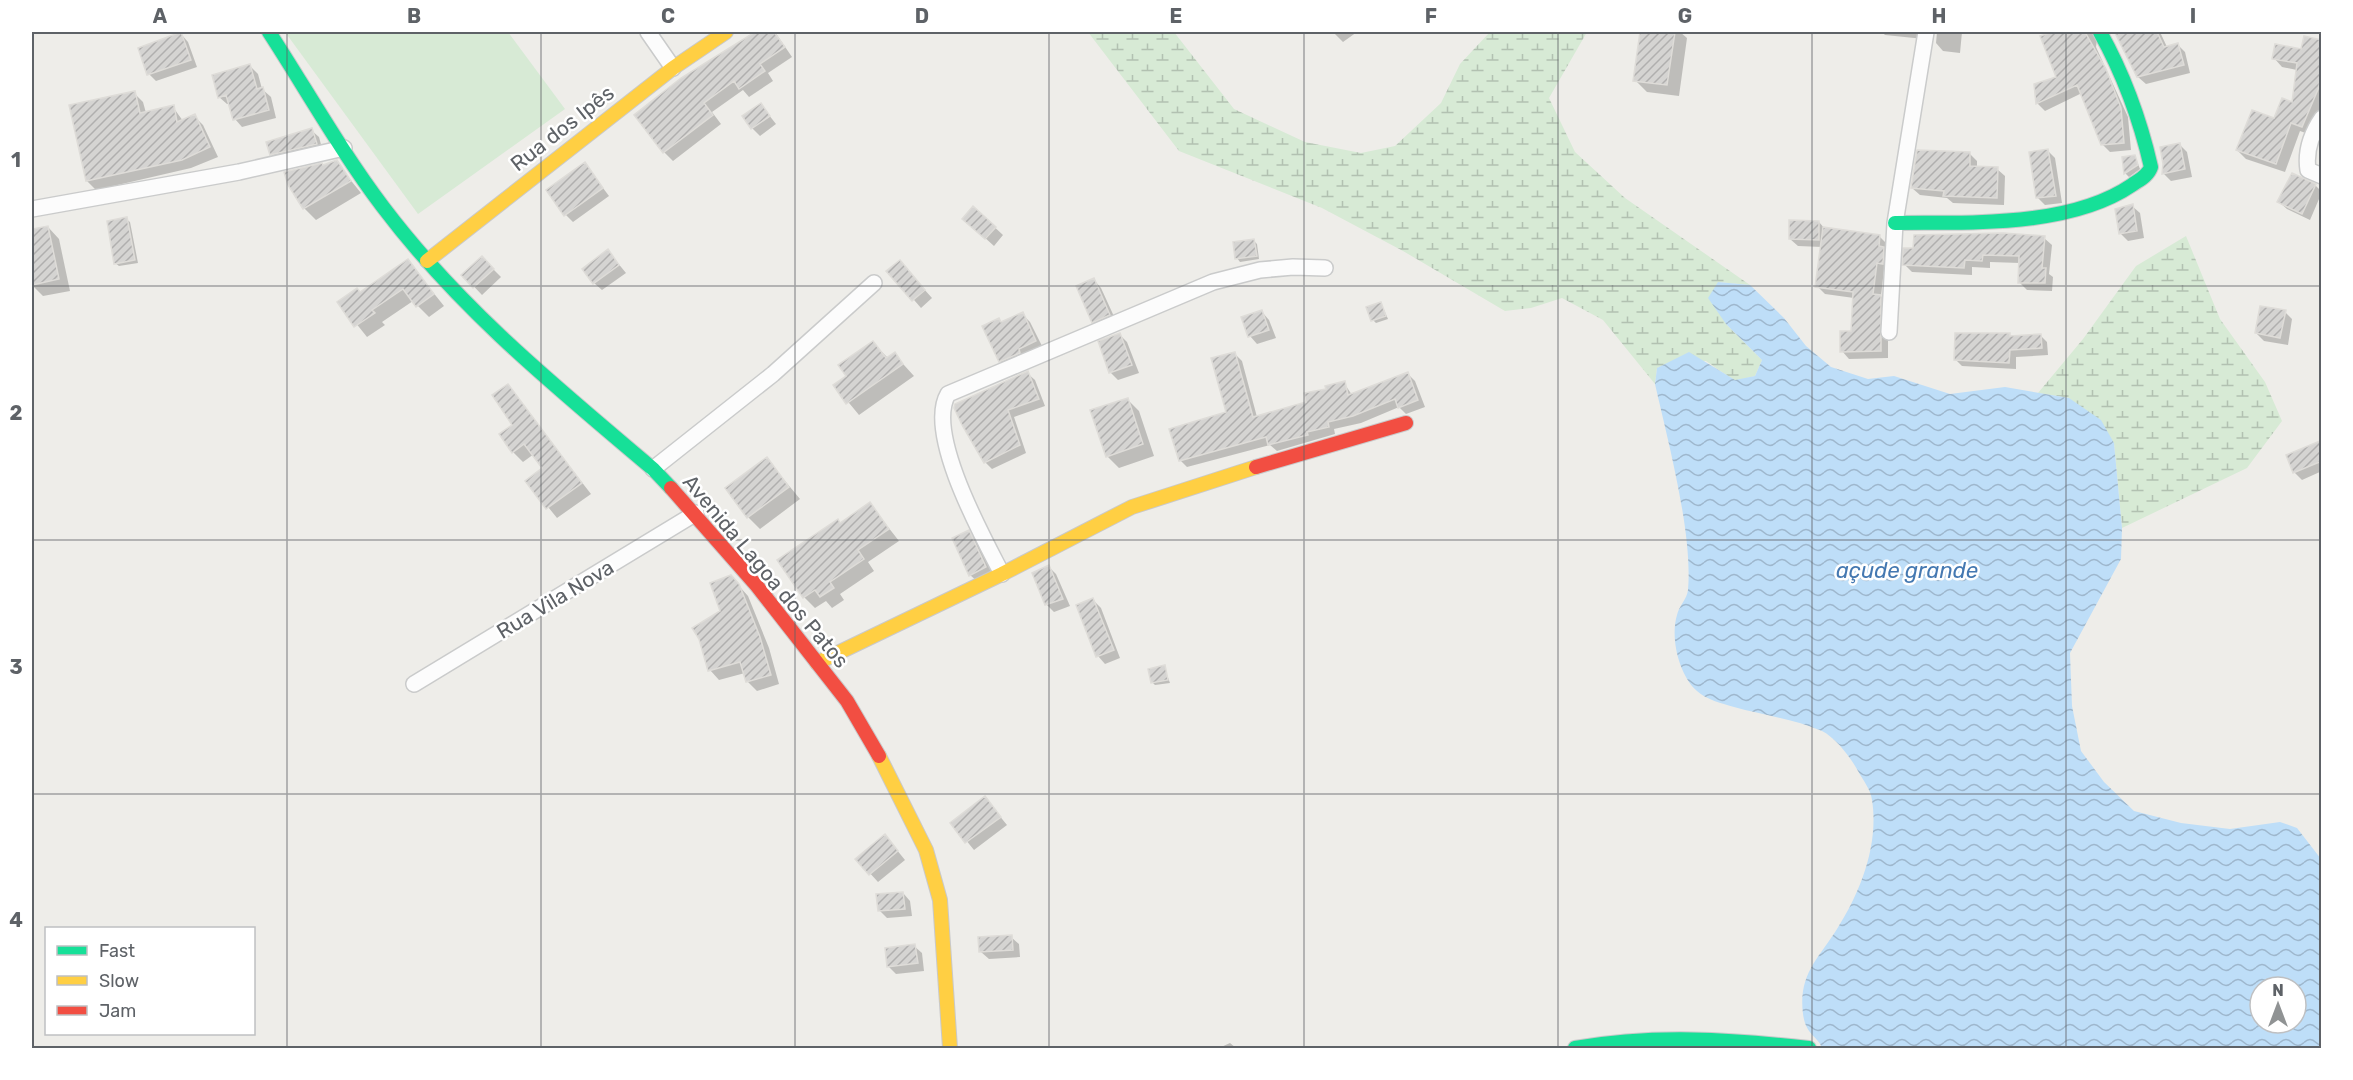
<svg xmlns="http://www.w3.org/2000/svg" width="2353" height="1080" font-family="Rubik,sans-serif">
  <defs>
    <pattern id="wetland-marsh" width="20" height="14" patternUnits="userSpaceOnUse" patternTransform="scale(1.5)"><rect width="20" height="14" fill="#d7ead5"/><path d="M1 5h8M5 5V1M11 12h8M15 12V8" fill="none" stroke="#b2c1b1"/></pattern>
    <pattern id="water-waves" width="16" height="10" patternUnits="userSpaceOnUse" patternTransform="scale(1.5)"><rect width="16" height="10" fill="#bedef8"/><path d="M0 5q4-4 8 0t8 0" fill="none" stroke="#9eb7cd"/></pattern>
    <pattern id="building-hatch" width="6" height="6" patternUnits="userSpaceOnUse" patternTransform="scale(1.5)"><rect width="6" height="6" fill="#d5d4d2"/><path d="M-1 1l2-2M0 6l6-6M5 7l2-2" fill="none" stroke="#b0afae"/></pattern>
  </defs>
  <rect width="100%" height="100%" fill="#eeede9"/>
  <path fill="url(#wetland-marsh)" d="M 1088,32 L 1174,32 L 1234,109 L 1305,142 L 1361,153 L 1395,146 L 1441,103 L 1460,64 L 1490,32 L 1587,32 L 1549,98 L 1575,152 L 1625,198 L 1750,285 L 1718,282 L 1726,324 L 1762,360 L 1755,376 L 1735,381 L 1706,361 L 1671,362 L 1657,368 L 1655,384 L 1603,320 L 1562,298 L 1531,308 L 1505,311 L 1403,251 L 1322,208 L 1179,151 Z
    M 2186,236 L 2220,319 L 2265,382 L 2282,421 L 2247,468 L 2122,528 L 2114,443 L 2069,398 L 2038,393 L 2083,339 L 2136,266 Z"/>
  <path fill="#d7ead5" d="M 285,32 L 508,32 L 565,109 L 418,214 Z"/>
  <path fill="url(#water-waves)" fill-rule="evenodd" d="M 1718,282 L 1750,285 L 1784,318 L 1806,346 L 1831,367 L 1868,379 L 1894,376 L 1950,394 L 2005,387 L 2069,398 L 2101,420 L 2114,443 L 2122,528 L 2121,559 L 2070,653 L 2072,706 L 2081,751 L 2104,782 L 2134,811 L 2181,823 L 2230,829 L 2280,822 L 2297,828 L 2321,859 L 2321,1048 L 1822,1048 C 1818,1036 1806,1036 1803,1014 C 1798,974 1819,958 1837,929 C 1861,891 1879,844 1872,800 C 1871,790 1863,780 1858,771 C 1851,758 1836,738 1822,731 C 1795,719 1762,715 1734,707 C 1723,704 1705,699 1697,691 C 1679,675 1670,638 1677,615 C 1679,606 1687,599 1688,590 C 1693,534 1668,441 1655,384 L 1657,368 L 1689,352 L 1735,380 L 1755,376 L 1762,360 L 1726,324 L 1708,298 ZM 2260,987 L 2296,987 L 2296,1023 L 2260,1023 Z"/>
  <path fill="#0003" d="M 757,32 L 775,32 L 792,57 L 768,73 L 773,81 L 749,97 L 743,90 L 712,112 L 721,124 L 673,161 L 664,152 L 681,80 Z
    M 1333,32 L 1357,32 L 1343,42 Z
    M 1641,32 L 1680,32 L 1687,38 L 1679,96 L 1647,92 L 1635,80 Z
    M 1882,32 L 1930,32 L 1924,39 L 1885,35 Z
    M 1937,32 L 1962,32 L 1960,53 L 1943,51 L 1936,43 Z
    M 2045,32 L 2098,32 L 2096,47 L 2128,117 L 2131,150 L 2110,152 L 2102,144 L 2082,93 L 2045,111 L 2037,103 L 2035,85 L 2058,78 Z
    M 2116,32 L 2160,32 L 2167,47 L 2178,45 L 2185,52 L 2190,73 L 2146,84 L 2138,77 Z
    M 2322,32 L 2322,109 L 2311,135 L 2300,131 L 2285,172 L 2246,159 L 2237,150 L 2294,104 L 2297,70 L 2282,67 L 2274,58 L 2302,51 L 2321,41 Z
    M 181,34 L 188,42 L 197,67 L 156,81 L 149,74 Z
    M 250,66 L 258,74 L 262,89 L 271,97 L 276,118 L 242,127 L 235,119 L 230,104 L 227,104 L 219,97 Z
    M 134,93 L 143,102 L 146,113 L 173,107 L 183,121 L 194,116 L 203,125 L 218,157 L 191,168 L 96,190 L 87,181 Z
    M 761,105 L 776,124 L 760,136 L 752,128 Z
    M 311,130 L 319,137 L 323,152 L 279,162 L 271,154 Z
    M 2179,144 L 2187,152 L 2192,177 L 2171,181 L 2164,174 Z
    M 2320,149 L 2322,149 L 2322,166 L 2319,163 Z
    M 2047,150 L 2055,158 L 2062,203 L 2045,205 L 2038,198 Z
    M 1970,154 L 1977,161 L 1977,168 L 1997,169 L 2005,176 L 2004,205 L 1953,203 L 1947,198 L 1920,195 L 1912,188 Z
    M 2135,156 L 2140,169 L 2129,177 L 2126,174 L 2124,158 Z
    M 336,162 L 361,193 L 316,220 L 304,208 L 324,166 Z
    M 585,164 L 609,196 L 573,222 L 566,215 Z
    M 2293,175 L 2315,185 L 2322,192 L 2310,220 L 2287,209 L 2279,202 Z
    M 2132,206 L 2140,213 L 2144,238 L 2128,241 L 2120,233 Z
    M 974,208 L 1003,235 L 994,246 L 972,226 Z
    M 126,219 L 130,222 L 138,263 L 119,266 L 115,263 Z
    M 1819,222 L 1825,229 L 1879,236 L 1887,244 L 1890,270 L 1884,270 L 1881,296 L 1888,304 L 1888,358 L 1849,359 L 1842,351 L 1853,332 L 1854,298 L 1825,294 L 1817,286 L 1822,247 L 1798,246 L 1790,239 Z
    M 48,227 L 59,239 L 70,291 L 43,296 L 32,285 L 32,230 Z
    M 2044,238 L 2052,245 L 2049,274 L 2053,277 L 2052,291 L 2027,290 L 2019,282 L 2020,263 L 1990,262 L 1990,268 L 1972,267 L 1972,275 L 1912,272 L 1904,264 L 1915,250 Z
    M 1254,241 L 1257,244 L 1259,259 L 1240,262 L 1237,258 Z
    M 608,251 L 626,273 L 602,290 L 594,283 Z
    M 482,258 L 501,277 L 482,295 L 463,275 Z
    M 408,261 L 444,306 L 429,317 L 413,301 L 382,322 L 385,325 L 367,337 L 339,302 L 360,294 Z
    M 907,270 L 932,298 L 921,308 L 889,271 Z
    M 1094,280 L 1101,288 L 1117,323 L 1101,329 L 1093,322 Z
    M 1381,303 L 1388,319 L 1376,323 L 1373,320 Z
    M 1262,312 L 1269,320 L 1276,338 L 1257,344 L 1250,336 Z
    M 2285,312 L 2292,319 L 2288,345 L 2264,341 L 2256,333 Z
    M 1022,314 L 1030,322 L 1043,348 L 1008,369 L 1000,361 L 999,320 L 1002,323 Z
    M 1120,335 L 1127,342 L 1139,373 L 1118,380 L 1111,373 L 1100,342 Z
    M 2009,335 L 2012,337 L 2040,335 L 2047,342 L 2048,355 L 2016,357 L 2016,369 L 1962,366 L 1955,359 Z
    M 873,343 L 888,358 L 894,354 L 914,376 L 859,415 L 835,386 L 848,377 Z
    M 1235,354 L 1242,361 L 1257,417 L 1308,403 L 1344,383 L 1352,395 L 1408,374 L 1415,381 L 1425,407 L 1406,414 L 1399,407 L 1361,423 L 1334,429 L 1335,434 L 1277,451 L 1270,445 L 1187,467 L 1180,460 L 1228,414 Z
    M 1027,373 L 1035,380 L 1045,406 L 1014,417 L 1026,453 L 992,469 L 985,462 L 963,424 Z
    M 507,386 L 591,494 L 557,518 L 527,481 L 544,468 L 534,454 L 523,462 L 513,452 L 514,425 Z
    M 1127,399 L 1139,411 L 1154,456 L 1119,468 L 1107,456 Z
    M 2322,442 L 2322,471 L 2302,480 L 2294,472 Z
    M 767,459 L 800,499 L 760,529 L 748,517 Z
    M 870,504 L 899,541 L 868,562 L 874,571 L 840,594 L 844,600 L 832,608 L 826,601 L 815,608 L 804,597 L 841,525 Z
    M 968,532 L 976,540 L 993,575 L 978,582 L 970,575 Z
    M 1049,567 L 1056,574 L 1070,606 L 1054,612 L 1047,605 L 1034,574 Z
    M 731,577 L 748,596 L 769,648 L 779,684 L 757,691 L 747,681 L 745,673 L 719,680 L 710,670 L 700,639 L 722,612 Z
    M 1093,600 L 1101,608 L 1120,658 L 1105,664 L 1098,656 Z
    M 1164,667 L 1170,683 L 1155,685 L 1152,682 Z
    M 985,798 L 1007,825 L 974,850 L 952,823 Z
    M 892,844 L 905,860 L 878,882 L 857,859 Z
    M 903,893 L 910,901 L 912,916 L 887,918 L 879,910 Z
    M 1011,937 L 1019,944 L 1020,957 L 989,959 L 981,952 Z
    M 914,946 L 922,953 L 924,971 L 896,974 L 888,966 Z
    M 1230,1043 L 1236,1048 L 1219,1048 Z"/>
  <path fill="url(#building-hatch)" stroke="#dedcd8" stroke-width="1.5" d="M 181,32 L 191,60 L 147,75 L 138,48 Z
    M 755,32 L 774,32 L 785,47 L 760,64 L 765,71 L 739,89 L 734,81 L 704,103 L 713,115 L 663,153 L 634,115 L 681,78 Z
    M 1640,32 L 1675,32 L 1667,85 L 1633,81 Z
    M 2053,32 L 2085,32 L 2106,69 L 2121,108 L 2124,143 L 2101,145 L 2077,85 L 2036,104 L 2034,84 L 2056,77 L 2040,36 Z
    M 2119,32 L 2157,32 L 2164,47 L 2178,43 L 2184,65 L 2137,77 L 2115,33 Z
    M 2304,36 L 2322,40 L 2322,64 L 2319,87 L 2302,127 L 2291,123 L 2276,164 L 2236,150 L 2252,110 L 2274,118 L 2282,98 L 2292,102 L 2297,63 L 2272,59 L 2275,44 L 2301,49 Z
    M 250,64 L 257,89 L 263,87 L 269,110 L 233,120 L 226,95 L 218,98 L 212,75 Z
    M 135,91 L 140,113 L 174,105 L 177,122 L 195,114 L 210,147 L 182,160 L 86,181 L 69,105 Z
    M 761,103 L 770,116 L 751,129 L 742,116 Z
    M 312,128 L 317,144 L 270,155 L 266,142 Z
    M 2180,143 L 2185,169 L 2162,174 L 2163,164 L 2160,147 Z
    M 2048,149 L 2056,196 L 2036,198 L 2029,152 Z
    M 1917,150 L 1970,152 L 1970,166 L 1998,167 L 1997,198 L 1943,196 L 1944,191 L 1911,188 Z
    M 2135,155 L 2138,165 L 2124,174 L 2122,157 Z
    M 337,160 L 351,181 L 303,209 L 288,185 L 284,172 L 322,163 L 323,165 Z
    M 585,162 L 603,188 L 564,216 L 546,190 Z
    M 2292,173 L 2316,184 L 2302,214 L 2277,202 Z
    M 2133,204 L 2137,231 L 2119,234 L 2115,209 Z
    M 973,206 L 996,227 L 985,239 L 962,219 Z
    M 127,217 L 135,260 L 114,264 L 107,221 Z
    M 1789,220 L 1819,221 L 1819,240 L 1789,239 Z
    M 48,226 L 59,279 L 32,285 L 32,229 Z
    M 1823,227 L 1880,235 L 1879,246 L 1884,247 L 1883,264 L 1877,263 L 1873,294 L 1881,295 L 1881,351 L 1840,352 L 1840,331 L 1851,331 L 1853,292 L 1815,287 Z
    M 2003,233 L 2045,236 L 2042,268 L 2046,268 L 2045,283 L 2018,283 L 2019,256 L 1983,255 L 1982,261 L 1965,260 L 1964,268 L 1902,265 L 1903,248 L 1913,248 L 1914,235 Z
    M 1254,239 L 1257,256 L 1235,259 L 1233,242 Z
    M 608,249 L 619,265 L 593,284 L 582,269 Z
    M 482,256 L 494,269 L 473,288 L 461,275 Z
    M 408,259 L 434,294 L 416,307 L 403,289 L 372,310 L 375,313 L 354,327 L 337,302 L 357,288 L 360,292 Z
    M 900,260 L 925,290 L 912,301 L 886,271 Z
    M 1094,278 L 1110,315 L 1092,323 L 1076,286 Z
    M 1381,302 L 1386,316 L 1371,321 L 1366,307 Z
    M 2260,306 L 2286,310 L 2280,338 L 2255,333 Z
    M 1262,310 L 1269,330 L 1248,337 L 1241,317 Z
    M 1023,312 L 1036,341 L 1019,349 L 1020,353 L 999,362 L 982,326 L 999,318 L 1001,322 Z
    M 1120,333 L 1132,365 L 1109,373 L 1098,341 Z
    M 1955,333 L 2010,333 L 2010,336 L 2041,334 L 2042,348 L 2010,350 L 2009,363 L 1954,360 Z
    M 873,341 L 886,358 L 895,352 L 903,364 L 846,404 L 833,385 L 846,376 L 838,365 Z
    M 1235,352 L 1253,417 L 1306,402 L 1304,393 L 1326,389 L 1325,386 L 1345,381 L 1348,395 L 1408,372 L 1418,400 L 1398,408 L 1395,399 L 1353,416 L 1328,422 L 1329,427 L 1307,432 L 1308,435 L 1268,445 L 1266,437 L 1179,461 L 1169,429 L 1226,412 L 1211,358 Z
    M 1028,371 L 1039,399 L 1008,410 L 1020,445 L 984,463 L 962,425 L 954,408 L 955,404 Z
    M 508,384 L 582,483 L 546,509 L 525,481 L 542,468 L 524,444 L 512,453 L 499,434 L 512,425 L 492,395 Z
    M 1128,398 L 1143,444 L 1106,457 L 1090,410 Z
    M 2322,440 L 2322,461 L 2293,473 L 2286,455 Z
    M 767,457 L 789,487 L 747,518 L 725,488 Z
    M 870,502 L 889,529 L 858,550 L 864,559 L 830,582 L 834,588 L 820,597 L 815,590 L 803,598 L 777,560 L 838,519 L 840,523 Z
    M 969,530 L 986,567 L 969,576 L 952,538 Z
    M 1049,565 L 1063,599 L 1045,605 L 1032,573 Z
    M 731,575 L 739,584 L 760,637 L 771,675 L 746,682 L 740,662 L 708,671 L 699,639 L 692,628 L 720,611 L 710,583 Z
    M 1093,598 L 1114,650 L 1096,657 L 1076,605 Z
    M 1165,665 L 1168,680 L 1151,683 L 1148,669 Z
    M 985,796 L 1001,817 L 965,843 L 950,823 Z
    M 885,834 L 898,851 L 869,875 L 855,859 Z
    M 903,892 L 905,909 L 878,911 L 876,894 Z
    M 1012,935 L 1013,950 L 979,952 L 978,937 Z
    M 915,944 L 918,963 L 887,967 L 885,948 Z"/>
  <g fill="none" stroke-linecap="round" stroke-linejoin="round">
    <defs>
      <path id="street" d="M 648,32 L 673,68
        M 2322,118 C 2311,134 2305,150 2308,170 L 2322,176
        M 32,209 L 239,172 L 344,148
        M 1889,332 L 1895,223 L 1926,32
        M 653,469 L 773,374 L 874,283
        M 1002,574 C 983,537 925,433 948,394 L 1213,282 L 1260,270 L 1293,267 L 1325,268
        M 414,684 L 696,513"/>
      <path id="fast" d="M 269,32 C 306,89 342,153 383,207 C 460,309 556,387 653,469 L 671,488
        M 1895,223 C 1968,222 2069,228 2132,185 C 2139,180 2148,176 2151,167 C 2140,119 2124,75 2100,32
        M 1575,1048 C 1654,1034 1730,1039 1809,1048"/>
      <path id="slow" d="M 427,261 L 673,68 L 726,32
        M 817,663 L 1002,574 L 1132,507 L 1256,467
        M 879,756 L 926,850 L 940,900 L 950,1048"/>
      <path id="jam" d="M 1256,467 L 1406,423
        M 671,488 L 757,586 L 847,701 L 879,756"/>
    </defs>
    <use href="#street" stroke="#cacbcb" stroke-width="18"/>
    <use href="#fast" stroke="#c9c9ca" stroke-width="16"/>
    <use href="#slow" stroke="#c9c9ca" stroke-width="16"/>
    <use href="#jam" stroke="#c9c9ca" stroke-width="16"/>
    <use href="#street" stroke="#fcfcfc" stroke-width="15"/>
    <use href="#fast" stroke="#16e098" stroke-width="14"/>
    <use href="#slow" stroke="#ffcf43" stroke-width="14"/>
    <use href="#jam" stroke="#f24e42" stroke-width="14"/>
  </g>
  <path fill="none" stroke="#5e6267" stroke-width="1.5" stroke-opacity="0.55" d="M 287,32 L 287,1048M 541,32 L 541,1048M 795,32 L 795,1048M 1049,32 L 1049,1048M 1304,32 L 1304,1048M 1558,32 L 1558,1048M 1812,32 L 1812,1048M 2066,32 L 2066,1048M 32,286 L 2322,286M 32,540 L 2322,540M 32,794 L 2322,794"/>
  <g text-anchor="middle" dominant-baseline="central" stroke-width="5" stroke-linejoin="round" paint-order="stroke">
    <g font-size="21" fill="#5e6267" stroke="#fff">
      <text transform="translate(562 128) rotate(-38)">Rua dos Ipês</text>
      <text transform="translate(766 571) rotate(50)">Avenida Lagoa dos Patos</text>
      <text transform="translate(555 599) rotate(-31)">Rua Vila Nova</text>
    </g>
    <g font-size="22" font-style="italic" fill="#4478b1" stroke="#fff">
      <text x="1907" y="570">açude grande</text>
    </g>
  </g>
  <rect width="2353" height="1080" fill="none" stroke="#ffffff" stroke-width="66"/>
  <rect x="45" y="927" width="210" height="108" fill="#ffffff" stroke="#bfc0c2" stroke-width="1.5"/>
  <rect x="57" y="946" width="30" height="9" fill="#16e098" stroke="#bfc0c2" stroke-width="1.5"/>
  <text x="99" y="957" font-size="18" fill="#5e6267">Fast</text>
  <rect x="57" y="976" width="30" height="9" fill="#ffcf43" stroke="#bfc0c2" stroke-width="1.5"/>
  <text x="99" y="987" font-size="18" fill="#5e6267">Slow</text>
  <rect x="57" y="1006" width="30" height="9" fill="#f24e42" stroke="#bfc0c2" stroke-width="1.5"/>
  <text x="99" y="1017" font-size="18" fill="#5e6267">Jam</text>
  <g transform="translate(2278 1005)"><circle r="28" fill="#ffffff" stroke="#bfc0c2" stroke-width="1.5"/>
  <path d="M0-4.5L10 22L0 15L-10 22Z" fill="#909394"/>
  <text y="-9" font-size="16" font-weight="bold" text-anchor="middle" fill="#5e6267">N</text>
  </g>
  <rect x="33" y="33" width="2287" height="1014" fill="none" stroke="#5e6267" stroke-width="2"/>
  <g font-size="20" text-anchor="middle" font-weight="bold" fill="#5e6267">
    <text x="160" y="23">A</text>
    <text x="414" y="23">B</text>
    <text x="668" y="23">C</text>
    <text x="922" y="23">D</text>
    <text x="1176" y="23">E</text>
    <text x="1431" y="23">F</text>
    <text x="1685" y="23">G</text>
    <text x="1939" y="23">H</text>
    <text x="2193" y="23">I</text>
    <text x="16" y="167">1</text>
    <text x="16" y="420">2</text>
    <text x="16" y="674">3</text>
    <text x="16" y="927">4</text>
  </g>
</svg>
